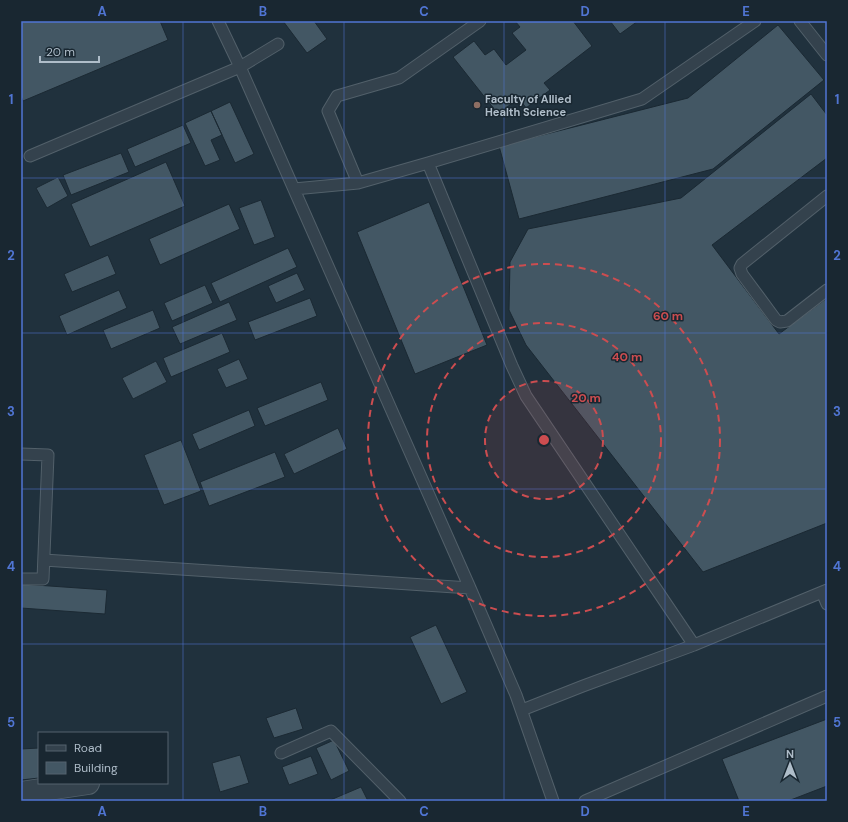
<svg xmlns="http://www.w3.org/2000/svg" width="848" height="822" font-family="'DM Sans',sans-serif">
  <rect width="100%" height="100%" fill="#20313d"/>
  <path fill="#435764" stroke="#1b2933" d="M 21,21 L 160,21 L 168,40 L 23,101 L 21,96 Z
    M 283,21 L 314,21 L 327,39 L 307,53 Z
    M 515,21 L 573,21 L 592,46 L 544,83 L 550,90 L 526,108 L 519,98 L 498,114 L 453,57 L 474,41 L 485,55 L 494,49 L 506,65 L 526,50 L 512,33 L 520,27 Z
    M 610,21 L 638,21 L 620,34 Z
    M 778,25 L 824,80 L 713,169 L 519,219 L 499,146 L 688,98 Z
    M 811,94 L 827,115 L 827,158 L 712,245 L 779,334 L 827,298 L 827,523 L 703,572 L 526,345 L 509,310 L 510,262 L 528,229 L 681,198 Z
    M 230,102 L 254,154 L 235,163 L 211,111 Z
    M 211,111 L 222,135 L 211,140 L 220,160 L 205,166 L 185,123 Z
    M 183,125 L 191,143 L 135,167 L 127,149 Z
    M 121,153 L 129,172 L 71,195 L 63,175 Z
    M 166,162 L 185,206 L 90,247 L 71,204 Z
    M 58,177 L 68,196 L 47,208 L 36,188 Z
    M 261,200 L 275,237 L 254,245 L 239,208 Z
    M 429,202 L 487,345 L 415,374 L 357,232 Z
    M 229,204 L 240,229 L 160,265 L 149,239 Z
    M 288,248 L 297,267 L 220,302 L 211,283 Z
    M 108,255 L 116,274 L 72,292 L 64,274 Z
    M 297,273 L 305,290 L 276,303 L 268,286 Z
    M 205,285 L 213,303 L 172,321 L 164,303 Z
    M 119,290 L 127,308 L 67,335 L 59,316 Z
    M 310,298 L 317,316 L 255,340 L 248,322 Z
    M 229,302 L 237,320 L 180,344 L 172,327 Z
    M 153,310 L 160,328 L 111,349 L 103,330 Z
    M 222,333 L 230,352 L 171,377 L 163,358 Z
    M 239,359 L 248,379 L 226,388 L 217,369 Z
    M 156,361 L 167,382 L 133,399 L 122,378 Z
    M 321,382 L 328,400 L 265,426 L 257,408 Z
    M 249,410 L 255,426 L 199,450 L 192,434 Z
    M 338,428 L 347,449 L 294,474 L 284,454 Z
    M 181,440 L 201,491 L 164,505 L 144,455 Z
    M 275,452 L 285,477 L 209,506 L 200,482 Z
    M 21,584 L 107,590 L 105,614 L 21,608 Z
    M 436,625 L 467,692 L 441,704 L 410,637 Z
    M 296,708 L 303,729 L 274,738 L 266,718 Z
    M 827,719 L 827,786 L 788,801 L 739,801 L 722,759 Z
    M 334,740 L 349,771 L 331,780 L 316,748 Z
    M 39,748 L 39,778 L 21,780 L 21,749 Z
    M 240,755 L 249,783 L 220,792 L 212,763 Z
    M 311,756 L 318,774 L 289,785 L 282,767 Z
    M 361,787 L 368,801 L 328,801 Z"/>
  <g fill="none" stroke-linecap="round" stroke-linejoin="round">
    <defs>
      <path id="service" d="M 218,21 L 240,67 L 470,588 L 516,695 L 553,801
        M 800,21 L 827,55
        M 30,156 L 240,67 L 278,44
        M 428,163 L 512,366 L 526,396 L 694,645
        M 358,183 L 328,111 L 337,96 L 399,78 L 480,21
        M 294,189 L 358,183 L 428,163 L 642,99 L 755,21
        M 827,196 L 742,264 L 740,268 L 742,274 L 776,320 L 780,322 L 787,321 L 827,290
        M 21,454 L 48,455 L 43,579 L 21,579
        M 44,560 L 470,588
        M 822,592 L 827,604
        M 522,710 L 583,686 L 694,645 L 827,590
        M 281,753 L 331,731 L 400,801
        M 585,801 L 827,696"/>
      <path id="minor" d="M 21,793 L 88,783"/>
    </defs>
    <use href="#service" stroke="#52606a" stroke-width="13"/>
    <use href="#minor" stroke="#52606a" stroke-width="24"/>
    <use href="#service" stroke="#34424d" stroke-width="11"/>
    <use href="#minor" stroke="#34424d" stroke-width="22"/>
  </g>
  <path fill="none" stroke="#5075d3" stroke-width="1" stroke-opacity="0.55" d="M 183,21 L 183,801M 344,21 L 344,801M 504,21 L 504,801M 665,21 L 665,801M 21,178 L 827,178M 21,333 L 827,333M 21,489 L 827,489M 21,644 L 827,644"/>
  <circle cx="544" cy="440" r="59" fill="#cc4d50" fill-opacity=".12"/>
  <g fill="none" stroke="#cc4d50" stroke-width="2" stroke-dasharray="7 5">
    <circle cx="544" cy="440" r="59"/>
    <circle cx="544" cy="440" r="117"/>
    <circle cx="544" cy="440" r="176"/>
  </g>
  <circle fill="#8d6e63" stroke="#192731" stroke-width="1.5" cx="477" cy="105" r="4"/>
  <g text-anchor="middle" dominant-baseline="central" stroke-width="3" stroke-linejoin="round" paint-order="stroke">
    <g font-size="11" font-weight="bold" fill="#afbdc9" stroke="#192731" text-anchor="start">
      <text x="485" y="99">Faculty of Allied<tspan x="485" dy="13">Health Science</tspan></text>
    </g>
  </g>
  <circle cx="544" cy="440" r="6" fill="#cc4d50" stroke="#192731" stroke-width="2"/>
  <g font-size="12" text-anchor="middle" font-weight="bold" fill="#cc4d50" stroke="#192731" stroke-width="3" stroke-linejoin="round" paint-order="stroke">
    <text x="668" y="320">60 m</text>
    <text x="627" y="361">40 m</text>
    <text x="586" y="402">20 m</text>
  </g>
  <rect width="848" height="822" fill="none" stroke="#192731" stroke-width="44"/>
  <rect x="38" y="732" width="130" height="52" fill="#192731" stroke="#55636e"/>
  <rect x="46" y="745" width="20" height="6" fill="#34424d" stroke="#55636e"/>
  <text x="74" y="752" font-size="12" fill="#afbdc9">Road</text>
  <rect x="46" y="762" width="20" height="12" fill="#435764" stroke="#55636e"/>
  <text x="74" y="772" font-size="12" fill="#afbdc9">Building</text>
  <g transform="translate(790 764)" stroke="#192731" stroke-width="3" paint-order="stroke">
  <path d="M0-3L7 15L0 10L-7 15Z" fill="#afbdc9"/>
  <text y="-6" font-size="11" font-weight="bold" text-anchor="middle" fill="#afbdc9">N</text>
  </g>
  <path d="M40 56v6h59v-6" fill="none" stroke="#afbdc9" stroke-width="2"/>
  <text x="46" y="56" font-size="12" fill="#afbdc9" stroke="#192731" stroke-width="3" paint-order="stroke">20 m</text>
  <rect x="22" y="22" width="804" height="778" fill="none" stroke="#5075d3" stroke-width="1.5"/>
  <g font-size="13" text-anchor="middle" font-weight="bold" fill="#5075d3">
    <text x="102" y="16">A</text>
    <text x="263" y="16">B</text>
    <text x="424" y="16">C</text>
    <text x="585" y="16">D</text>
    <text x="746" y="16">E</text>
    <text x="11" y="104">1</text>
    <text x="837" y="104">1</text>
    <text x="11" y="260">2</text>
    <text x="837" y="260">2</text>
    <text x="11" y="416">3</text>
    <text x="837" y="416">3</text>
    <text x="11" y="571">4</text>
    <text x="837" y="571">4</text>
    <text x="11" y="727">5</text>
    <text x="837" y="727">5</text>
    <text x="102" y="816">A</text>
    <text x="263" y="816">B</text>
    <text x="424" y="816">C</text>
    <text x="585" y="816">D</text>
    <text x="746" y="816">E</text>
  </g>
</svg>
